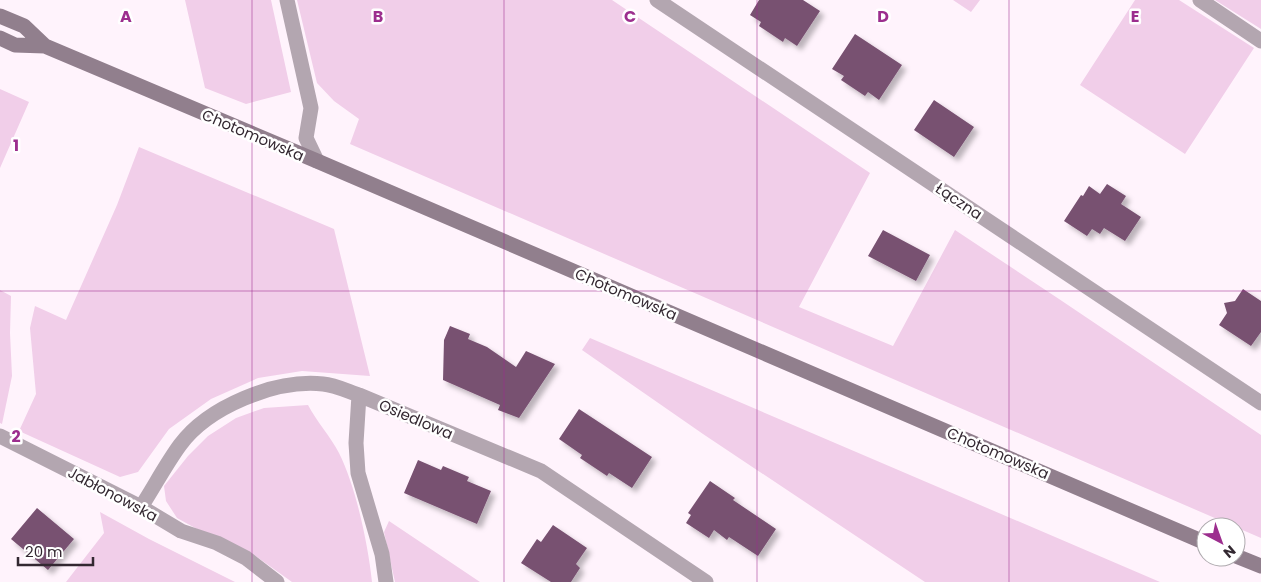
<svg xmlns="http://www.w3.org/2000/svg" width="1261" height="582" font-family="Poppins,sans-serif">
  <defs>
    <filter id="shadow"><feDropShadow dx="4.5" dy="4.5" stdDeviation="2.5" flood-color="#0004"/></filter>
  </defs>
  <rect width="100%" height="100%" fill="#fff3fc"/>
  <path fill="#f1cee9" d="M 185,0 L 271,0 L 291,92 L 246,104 L 205,88 Z
    M 297,0 L 612,0 L 870,173 L 799,307 L 893,346 L 955,230 L 1059,299 L 1261,435 L 1261,538 L 350,144 L 359,119 L 334,101 L 317,83 Z
    M 953,0 L 980,0 L 971,12 Z
    M 1135,0 L 1179,0 L 1254,48 L 1185,154 L 1080,85 Z
    M 1215,0 L 1261,0 L 1261,29 Z
    M 0,89 L 29,102 L 0,168 Z
    M 139,147 L 334,229 L 370,376 L 302,371 L 258,378 L 211,399 L 169,429 L 138,472 L 120,477 L 19,431 L 36,394 L 30,328 L 35,306 L 66,320 L 117,205 Z
    M 0,290 L 11,296 L 10,333 L 12,376 L 2,424 L 0,423 Z
    M 590,338 L 1160,582 L 925,582 L 703,434 L 582,350 Z
    M 308,405 C 317,422 330,436 339,453 C 356,487 368,544 372,582 L 292,582 L 257,557 L 197,529 L 177,518 L 166,501 L 164,486 L 188,456 L 208,436 L 236,418 L 264,408 Z
    M 100,512 L 149,539 L 235,582 L 66,582 L 104,533 Z
    M 389,521 L 480,582 L 395,582 L 384,532 Z"/>
  <path fill="#785171" filter="url(#shadow)" d="M 759,0 L 803,0 L 820,11 L 797,46 L 785,38 L 783,42 L 759,26 L 761,22 L 750,15 Z
    M 855,34 L 902,65 L 879,100 L 868,92 L 865,96 L 841,80 L 844,76 L 832,69 Z
    M 934,100 L 974,127 L 954,157 L 914,130 Z
    M 1107,184 L 1126,196 L 1121,204 L 1141,217 L 1125,241 L 1104,228 L 1100,234 L 1092,229 L 1087,236 L 1064,221 L 1081,195 L 1083,196 L 1089,186 L 1100,194 Z
    M 883,230 L 930,255 L 916,281 L 868,256 Z
    M 1243,289 L 1261,301 L 1261,332 L 1251,346 L 1219,325 L 1227,313 L 1224,303 L 1235,301 Z
    M 450,326 L 470,334 L 468,339 L 487,347 L 516,367 L 526,351 L 555,364 L 519,418 L 498,410 L 500,405 L 443,380 L 444,340 Z
    M 579,409 L 652,457 L 632,488 L 609,473 L 607,476 L 580,458 L 582,455 L 559,439 Z
    M 418,460 L 441,470 L 443,466 L 469,477 L 467,481 L 491,491 L 477,524 L 404,493 Z
    M 710,481 L 735,498 L 733,500 L 776,529 L 758,556 L 729,537 L 727,540 L 714,530 L 709,538 L 686,523 L 691,515 L 688,513 Z
    M 37,508 L 74,539 L 48,570 L 11,539 Z
    M 553,525 L 587,548 L 576,564 L 580,568 L 571,582 L 551,582 L 521,563 L 537,539 L 541,542 Z"/>
  <g fill="none" stroke-linecap="round" stroke-linejoin="round">
    <path stroke="#b3a6b0" stroke-width="15" d="M 287,0 L 311,108 L 306,138 L 317,161
      M 657,0 L 1261,403
      M 1200,0 L 1261,41
      M 359,395 L 356,443 L 358,473 L 382,554 L 386,582
      M 0,436 L 141,507 L 181,531 L 217,543 L 246,558 L 277,582
      M 141,507 C 154,487 166,464 180,445 C 208,407 275,379 323,384 C 335,385 347,391 359,395 L 541,471 L 706,582"/>
    <path stroke="#917f8d" stroke-width="15" d="M 0,16 L 24,26 L 45,46
      M 0,38 L 15,45 L 45,46 L 317,161 L 1206,543
      M 1236,556 L 1261,566"/>
  </g>
  <path fill="none" stroke="#9c2e8e" stroke-width="1" stroke-opacity="0.55" d="M 252,0 L 252,582M 504,0 L 504,582M 757,0 L 757,582M 1009,0 L 1009,582M 0,291 L 1261,291"/>
  <g text-anchor="middle" dominant-baseline="central" stroke-width="5" stroke-linejoin="round" paint-order="stroke">
    <g font-size="15" fill="#332831" stroke="#fff">
      <text transform="translate(253 135) rotate(23)">Chotomowska</text>
      <text transform="translate(959 201) rotate(34)">Łączna</text>
      <text transform="translate(626 294) rotate(23)">Chotomowska</text>
      <text transform="translate(416 419) rotate(23)">Osiedlowa</text>
      <text transform="translate(998 453) rotate(23)">Chotomowska</text>
      <text transform="translate(113 494) rotate(28)">Jabłonowska</text>
    </g>
  </g>
  <g font-size="16" text-anchor="middle" font-weight="bold" fill="#9c2e8e" stroke="#fff" stroke-width="5" stroke-linejoin="round" paint-order="stroke">
    <text x="126" y="22">A</text>
    <text x="378" y="22">B</text>
    <text x="630" y="22">C</text>
    <text x="883" y="22">D</text>
    <text x="1135" y="22">E</text>
    <text x="16" y="151">1</text>
    <text x="16" y="442">2</text>
  </g>
  <g transform="translate(1221 542) rotate(139)"><circle r="24" fill="#ffffff" stroke="#ada9ad"/>
  <path d="M0-4L9 19L0 12L-9 19Z" fill="#9c2e8e"/>
  <text y="-8" font-size="14" font-weight="bold" text-anchor="middle" fill="#332831">N</text>
  </g>
  <path d="M18 557v8h75v-8" fill="none" stroke="#332831" stroke-width="2.5"/>
  <text x="25" y="557" font-size="15" fill="#332831" stroke="#ffffff" stroke-width="4" paint-order="stroke">20 m</text>
</svg>
